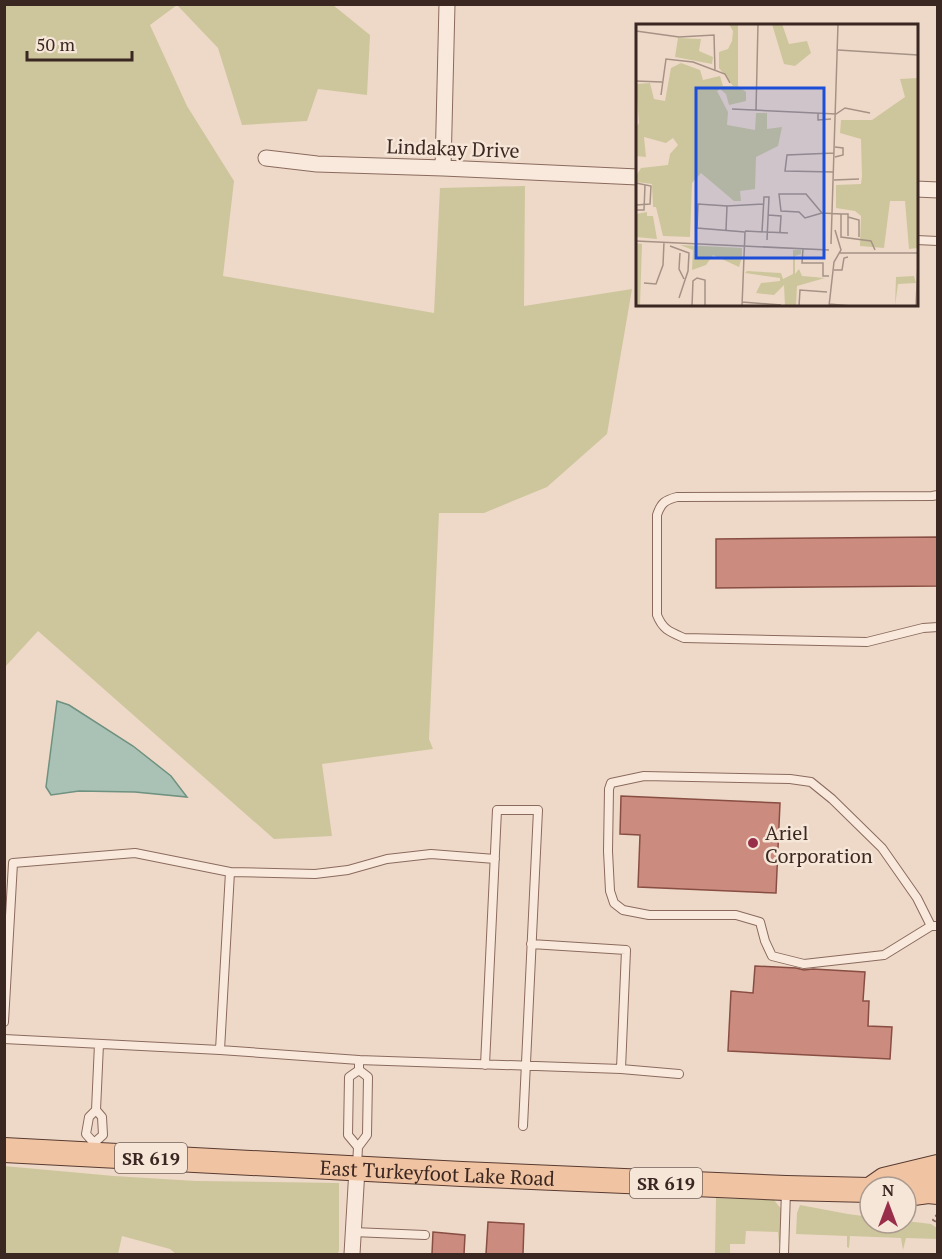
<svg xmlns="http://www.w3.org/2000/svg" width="942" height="1259" font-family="'PT Serif',serif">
  <rect width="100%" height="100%" fill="#eed9c8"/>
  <path fill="#cdc69c" d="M 5,4 L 333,5 L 370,35 L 367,95 L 318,89 L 307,121 L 242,125 L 218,48 L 177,5 L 150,25 L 187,106 L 234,181 L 223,276 L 434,313 L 440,188 L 525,186 L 524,306 L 632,289 L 607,434 L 547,487 L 484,513 L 439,513 L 429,739 L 433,749 L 322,764 L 332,836 L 274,839 L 38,631 L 5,667 Z
    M 4,1166 L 114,1176 L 196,1181 L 339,1183 L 339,1250 L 338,1254 L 176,1254 L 170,1249 L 122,1236 L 118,1254 L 5,1254 Z
    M 716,1198 L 774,1200 L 782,1210 L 781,1244 L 779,1244 L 778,1232 L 746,1231 L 745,1244 L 730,1244 L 730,1254 L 715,1254 Z
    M 800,1205 L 848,1214 L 870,1217 L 870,1223 L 906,1223 L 906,1221 L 931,1224 L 937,1228 L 937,1239 L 906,1238 L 903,1250 L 901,1238 L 850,1236 L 849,1248 L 847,1247 L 847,1236 L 796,1234 L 797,1213 Z"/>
  <path fill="#a9c2b5" stroke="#6f9180" stroke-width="1.5" d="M 57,701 L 69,705 L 133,746 L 171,776 L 187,797 L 135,792 L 79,791 L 51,795 L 46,787 Z"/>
  <path fill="#cb8c7f" stroke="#894e43" stroke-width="1.5" d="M 938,537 L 938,586 L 716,588 L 716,539 Z
    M 621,796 L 780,803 L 776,893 L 638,887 L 640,835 L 620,834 Z
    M 755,966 L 796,968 L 804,970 L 813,969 L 865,972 L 863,1001 L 869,1001 L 868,1026 L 892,1027 L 890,1059 L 728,1051 L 731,991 L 753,993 Z
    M 488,1222 L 524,1224 L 523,1254 L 486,1254 Z
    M 433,1232 L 465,1235 L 464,1254 L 432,1254 Z"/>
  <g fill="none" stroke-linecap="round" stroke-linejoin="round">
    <defs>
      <path id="lane" d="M 916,240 L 938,241
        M 938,495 L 932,496 L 677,497 C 665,500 661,503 657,515 L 657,615 C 663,630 670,632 684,638 L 867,642 L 923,628 L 938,627
        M 230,872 L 315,874 L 348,870 L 387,859 L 431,854 L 495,859
        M 931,926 L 917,898 L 882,848 L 832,799 L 811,782 L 790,779 L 644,776 L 611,783 L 609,789 L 608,851 L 610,891 L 614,903 L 623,910 L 649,915 L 736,915 L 760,922 L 765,941 L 772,956 L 804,964 L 884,955 L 931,926 L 938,926
        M 531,944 L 626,950 L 621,1069
        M 4,1022 L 13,863 L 135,853 L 230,872 L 220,1050
        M 4,1039 L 220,1050 L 359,1060 L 359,1070
        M 359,1060 L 621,1069 L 679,1074
        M 485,1065 L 497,810 L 538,810 L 523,1126
        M 94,1143 L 86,1134 L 89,1117 L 96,1110
        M 358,1147 L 348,1135 L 349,1077 L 359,1070
        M 93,1153 L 94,1143 L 103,1135 L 102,1117 L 96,1110 L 99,1044
        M 357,1166 L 358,1147 L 367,1135 L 368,1077 L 359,1070
        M 353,1232 L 425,1235
        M 784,1254 L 786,1190"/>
      <path id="street" d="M 266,158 L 317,164 L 443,168 L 638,177
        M 443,168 L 447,4
        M 916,189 L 938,190
        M 352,1254 L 357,1169"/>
      <g id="primary">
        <path id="s1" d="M 4,1150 L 462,1174 L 786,1188 L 870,1190"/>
        <path d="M 874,1187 L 884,1180 L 938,1167"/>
        <path d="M 906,1194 L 928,1191 L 938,1192"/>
      </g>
    </defs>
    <use href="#lane" stroke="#8a6a5d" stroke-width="10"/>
    <use href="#street" stroke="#8a6a5d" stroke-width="17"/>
    <use href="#primary" stroke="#583a31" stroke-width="26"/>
    <path stroke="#8a6a5d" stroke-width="2" stroke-dasharray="4.5 3" stroke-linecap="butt" d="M 938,1213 L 933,1220 L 938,1223"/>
    <use href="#lane" stroke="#f9e9dc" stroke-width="8"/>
    <use href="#street" stroke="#f9e9dc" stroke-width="15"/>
    <use href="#primary" stroke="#f0c4a2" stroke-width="24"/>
  </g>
  <circle fill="#982e49" stroke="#f6e6d8" stroke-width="2" cx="753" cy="843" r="6"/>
  <g text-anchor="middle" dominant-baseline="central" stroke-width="5" stroke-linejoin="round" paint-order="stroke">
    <g fill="#f6e6d8" stroke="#736058" stroke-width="1.5">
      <rect x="115" y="1143" width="72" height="30" rx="4.5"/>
      <rect x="630" y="1168" width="72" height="30" rx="4.5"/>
    </g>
    <g font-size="18" font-weight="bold" fill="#3b2721">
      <text x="151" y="1158">SR 619</text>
      <text x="666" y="1183">SR 619</text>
    </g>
    <g font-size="20" fill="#3b2721" stroke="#f6e6d8">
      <text transform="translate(453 148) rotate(2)">Lindakay Drive</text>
      <text stroke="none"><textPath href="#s1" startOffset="434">East Turkeyfoot Lake Road</textPath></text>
    </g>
    <g font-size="20" fill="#3b2721" stroke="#f6e6d8" text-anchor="start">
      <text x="765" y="832">Ariel<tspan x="765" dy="23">Corporation</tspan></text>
    </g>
  </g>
  <g transform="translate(636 24)">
    <rect width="282" height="282" fill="#eed9c8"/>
    <path d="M 93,0 L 102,0 L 102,62 L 110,68 L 110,77 L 93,81 L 90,70 L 84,65 L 81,67 L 92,88 L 91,101 L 119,106 L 120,89 L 131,89 L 131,105 L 146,103 L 142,122 L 120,133 L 119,165 L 104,167 L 105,177 L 98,177 L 65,149 L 56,159 L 54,213 L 27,212 L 20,183 L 17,183 L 16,160 L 0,158 L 0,152 L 5,144 L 32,141 L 34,130 L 42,121 L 37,114 L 30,119 L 8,113 L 10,133 L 0,132 L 0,103 L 3,99 L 0,60 L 14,59 L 18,75 L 29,77 L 35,44 L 45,39 L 64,46 L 67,56 L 84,52 L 87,62 L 97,62 L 83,44 L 83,28 L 92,25 L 96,17 L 97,7 ZM 136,0 L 146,0 L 153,20 L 171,17 L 175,29 L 159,42 L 148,40 ZM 42,14 L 65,15 L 63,27 L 77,33 L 76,40 L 39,33 ZM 282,54 L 282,224 L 273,225 L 269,177 L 254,177 L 248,224 L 224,222 L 225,192 L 219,187 L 200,184 L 200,161 L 225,160 L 226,152 L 225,115 L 204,109 L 205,96 L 236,96 L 269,73 L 264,55 ZM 11,188 L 11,192 L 17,192 L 21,215 L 0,213 L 0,190 ZM 0,219 L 6,220 L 4,282 L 0,282 ZM 44,221 L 106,224 L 106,233 L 103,243 L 77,231 L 70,241 L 56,246 L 57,226 ZM 157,226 L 165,226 L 165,230 L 159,232 L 159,250 L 163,245 L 166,252 L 189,254 L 161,262 L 160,282 L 149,282 L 148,261 L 138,271 L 120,269 L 125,259 L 144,257 L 144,254 L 109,249 L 111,247 L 145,249 L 147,255 L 157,250 ZM 278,252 L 280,259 L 262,260 L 259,282 L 260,253 Z" fill="#cdc69c"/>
    <path fill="none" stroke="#a69285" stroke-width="1.5" d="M 0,7 L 43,13 L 78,11 L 79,47M 202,26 L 282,31M 0,57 L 26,58M 25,71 L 30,35 L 57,38 L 89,50 L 94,59M 96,85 L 200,90 L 209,84 L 234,89M 120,86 L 122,0M 182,89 L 182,96 L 195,95M 198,129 L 151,131 L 149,147 L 198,148M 199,133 L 207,131 L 207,124 L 199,123M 198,156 L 223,155M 0,159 L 15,162 L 14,180 L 0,181M 91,182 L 127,180M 0,186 L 8,186 L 9,161M 186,189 L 169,194 L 163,188 L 145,187 L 143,170 L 170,170 L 186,189 L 205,190 L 205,213 L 235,217 L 239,226M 205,190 L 212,190 L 212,212M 132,191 L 145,192 L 144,208M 212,193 L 223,196 L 223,213M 90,206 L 91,182 L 62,180 L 61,204 L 109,208M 109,207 L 152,209M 126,208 L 128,173 L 133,173 L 131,216M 0,217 L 193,226M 195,220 L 202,0M 34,222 L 53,229 L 52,247 L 43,274M 167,225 L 166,239 L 187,239 L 187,252 L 193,252M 44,229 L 43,245 L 48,255M 203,229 L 282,229M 198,246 L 206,246 L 208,234 L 212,233M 8,259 L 20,260 L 27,241 L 28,218M 106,278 L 145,281M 193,280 L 215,282M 56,282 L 57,257 L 61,254 L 69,256 L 69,282M 106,282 L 109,208M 163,282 L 164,266 L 191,268M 193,282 L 198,238 L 205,226 L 199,206M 280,282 L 282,239"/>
    <path fill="#1d4ed8" fill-opacity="0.15" stroke="#1d4ed8" stroke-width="3" d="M 60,64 L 188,64 L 188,234 L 60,234 Z"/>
    <rect width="282" height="282" fill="none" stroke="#3b2721" stroke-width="3"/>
  </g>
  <rect width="942" height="1259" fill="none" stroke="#3b2721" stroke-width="12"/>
  <g transform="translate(888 1205)"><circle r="28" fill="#f6e6d8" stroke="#ab9a8f" stroke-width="1.5"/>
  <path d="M0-4.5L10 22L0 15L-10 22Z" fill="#982e49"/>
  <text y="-9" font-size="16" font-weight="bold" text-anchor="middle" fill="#3b2721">N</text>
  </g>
  <path d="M27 51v9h105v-9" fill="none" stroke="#3b2721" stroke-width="3"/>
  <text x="36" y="51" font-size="18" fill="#3b2721" stroke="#f6e6d8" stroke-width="4.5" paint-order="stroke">50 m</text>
</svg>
